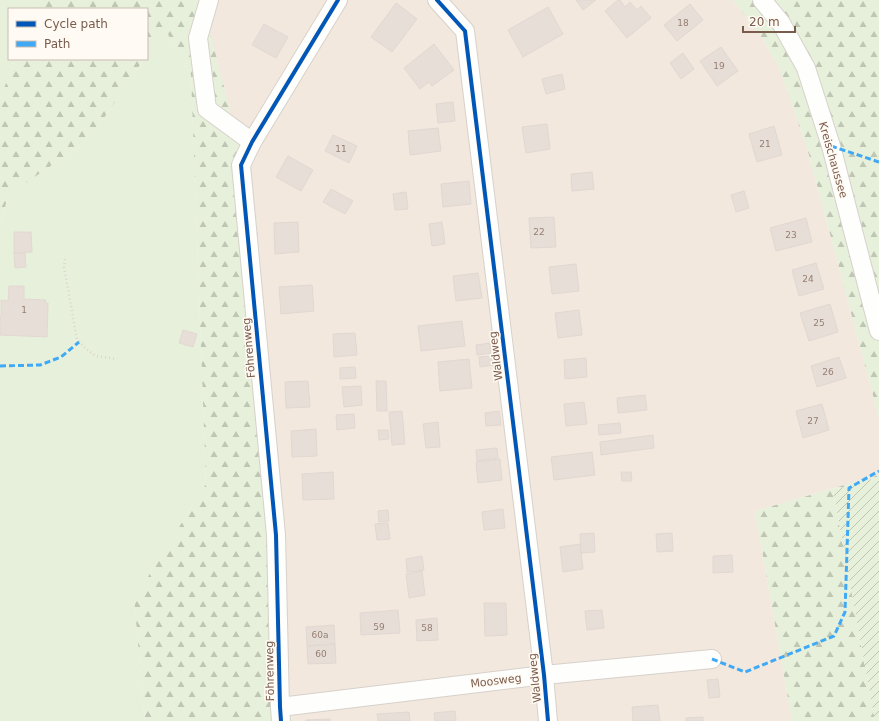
<svg xmlns="http://www.w3.org/2000/svg" width="879" height="721" font-family="'DejaVu Sans',sans-serif">
  <defs>
    <pattern id="forest-firs" width="22" height="20" patternUnits="userSpaceOnUse"><rect width="22" height="20" fill="#e7f0db"/><path d="M5 1l3.5 6h-7zM16 11l3.5 6h-7z" fill="#c0c6b4"/></pattern>
    <pattern id="garden-furrows" width="10" height="10" patternUnits="userSpaceOnUse"><rect width="10" height="10" fill="#e7f0db"/><path d="M-1 1l2-2M0 10L10 0M9 11l2-2" fill="none" stroke="#c0c6b4"/></pattern>
  </defs>
  <rect width="100%" height="100%" fill="#f9f5f0"/>
  <path fill="#f2e8de" d="M 202,0 L 733,0 L 760,35 L 779,67 L 809,155 L 879,418 L 879,475 L 755,511 L 792,721 L 293,721 Z"/>
  <path fill="#e7f0db" d="M 0,0 L 37,0 L 33,9 L 9,9 L 9,59 L 15,59 L 0,99 Z
    M 165,29 L 191,75 L 206,484 L 134,599 L 145,721 L 0,721 L 0,228 L 8,195 L 89,140 L 144,59 L 147,59 L 147,54 Z"/>
  <path fill="url(#forest-firs)" d="M 37,0 L 202,0 L 256,214 L 290,700 L 293,721 L 145,721 L 134,599 L 206,484 L 191,75 L 165,29 L 147,54 L 147,9 L 33,9 Z
    M 733,0 L 879,0 L 879,418 L 809,155 L 779,67 L 760,35 Z
    M 15,59 L 144,59 L 89,140 L 8,195 L 0,228 L 0,99 Z
    M 879,475 L 879,477 L 833,490 L 875,721 L 792,721 L 755,511 Z"/>
  <path fill="url(#garden-furrows)" d="M 879,477 L 879,721 L 875,721 L 833,490 Z"/>
  <path fill="#e6ded7" stroke="#e2d8d2" d="M 576,0 L 596,0 L 583,10 Z
    M 618,0 L 620,0 L 625,7 L 630,2 L 637,10 L 641,6 L 651,18 L 627,38 L 605,11 Z
    M 396,3 L 417,19 L 392,52 L 371,37 Z
    M 690,4 L 703,20 L 677,41 L 664,25 Z
    M 548,7 L 563,34 L 523,57 L 508,30 Z
    M 264,24 L 288,37 L 276,58 L 252,45 Z
    M 434,44 L 454,70 L 432,86 L 429,82 L 420,89 L 404,68 Z
    M 721,47 L 738,71 L 717,86 L 700,61 Z
    M 683,53 L 694,69 L 681,79 L 670,63 Z
    M 562,74 L 565,89 L 546,94 L 542,79 Z
    M 453,102 L 455,121 L 438,123 L 436,104 Z
    M 547,124 L 550,149 L 526,153 L 522,127 Z
    M 774,126 L 782,155 L 757,162 L 749,134 Z
    M 438,128 L 441,151 L 410,155 L 408,131 Z
    M 333,135 L 357,146 L 349,163 L 325,151 Z
    M 288,156 L 313,170 L 301,191 L 276,177 Z
    M 592,172 L 594,189 L 572,191 L 571,174 Z
    M 469,181 L 471,204 L 443,207 L 441,184 Z
    M 331,189 L 353,201 L 345,214 L 323,202 Z
    M 744,191 L 749,208 L 736,212 L 731,195 Z
    M 406,192 L 408,209 L 395,210 L 393,194 Z
    M 554,217 L 556,247 L 531,248 L 529,218 Z
    M 806,218 L 812,242 L 776,251 L 770,228 Z
    M 298,222 L 299,252 L 275,254 L 274,223 Z
    M 442,222 L 445,244 L 432,246 L 429,224 Z
    M 14,232 L 31,232 L 32,252 L 14,253 Z
    M 14,253 L 25,253 L 26,267 L 15,268 Z
    M 816,263 L 824,289 L 799,296 L 792,270 Z
    M 576,264 L 579,291 L 552,294 L 549,267 Z
    M 478,273 L 482,298 L 456,301 L 453,276 Z
    M 312,285 L 314,311 L 281,314 L 279,287 Z
    M 9,286 L 24,286 L 24,299 L 46,300 L 45,303 L 48,303 L 47,337 L 0,335 L 0,317 L 1,317 L 1,300 L 8,301 Z
    M 830,304 L 838,332 L 809,341 L 800,313 Z
    M 579,310 L 582,335 L 558,338 L 555,313 Z
    M 462,321 L 465,346 L 421,351 L 418,326 Z
    M 183,330 L 197,334 L 193,347 L 179,343 Z
    M 355,333 L 357,355 L 334,357 L 333,334 Z
    M 490,343 L 491,353 L 477,355 L 476,345 Z
    M 493,356 L 494,365 L 480,367 L 479,357 Z
    M 839,357 L 846,378 L 817,387 L 811,366 Z
    M 586,358 L 587,377 L 565,379 L 564,360 Z
    M 469,359 L 472,388 L 440,391 L 438,362 Z
    M 355,367 L 356,378 L 340,379 L 340,368 Z
    M 308,381 L 310,407 L 286,408 L 285,382 Z
    M 376,381 L 386,381 L 387,411 L 377,411 Z
    M 361,386 L 362,405 L 344,407 L 342,387 Z
    M 645,395 L 647,410 L 618,413 L 617,398 Z
    M 584,402 L 587,424 L 566,426 L 564,404 Z
    M 822,404 L 829,430 L 803,438 L 796,411 Z
    M 402,411 L 405,444 L 392,445 L 389,412 Z
    M 499,411 L 501,425 L 486,426 L 485,413 Z
    M 354,414 L 355,428 L 337,430 L 336,415 Z
    M 438,422 L 440,447 L 426,448 L 423,424 Z
    M 620,423 L 621,433 L 599,435 L 598,425 Z
    M 316,429 L 317,456 L 292,457 L 291,431 Z
    M 378,430 L 388,430 L 389,439 L 379,440 Z
    M 653,435 L 654,448 L 601,455 L 600,442 Z
    M 497,448 L 498,458 L 477,461 L 476,450 Z
    M 592,452 L 595,475 L 554,480 L 551,457 Z
    M 500,459 L 502,480 L 478,483 L 476,462 Z
    M 333,472 L 334,499 L 303,500 L 302,474 Z
    M 621,472 L 631,472 L 632,481 L 622,481 Z
    M 503,509 L 505,528 L 484,530 L 482,512 Z
    M 388,510 L 389,521 L 379,522 L 378,511 Z
    M 388,523 L 390,539 L 377,540 L 375,524 Z
    M 594,533 L 595,552 L 581,553 L 580,534 Z
    M 672,533 L 673,551 L 657,552 L 656,534 Z
    M 580,544 L 583,569 L 563,572 L 560,547 Z
    M 732,555 L 733,572 L 713,573 L 713,556 Z
    M 422,556 L 424,570 L 407,572 L 406,559 Z
    M 422,571 L 425,595 L 409,598 L 406,574 Z
    M 484,603 L 506,603 L 507,635 L 485,636 Z
    M 398,610 L 400,633 L 361,635 L 360,613 Z
    M 602,610 L 604,628 L 587,630 L 585,611 Z
    M 437,618 L 438,640 L 417,641 L 416,620 Z
    M 334,625 L 335,644 L 307,646 L 306,627 Z
    M 335,644 L 336,663 L 308,664 L 307,646 Z
    M 718,679 L 720,697 L 709,698 L 707,680 Z
    M 658,705 L 660,721 L 633,721 L 632,707 Z
    M 455,711 L 456,721 L 435,721 L 434,713 Z
    M 409,712 L 410,721 L 378,721 L 377,714 Z
    M 703,717 L 703,721 L 686,721 L 686,718 Z
    M 330,719 L 330,721 L 306,721 L 306,720 Z"/>
  <g fill="none" stroke-linecap="round" stroke-linejoin="round">
    <defs>
      <path id="minor" d="M 209,0 L 198,38 L 207,109 L 252,142
        M 437,0 L 465,31 L 544,675 L 548,721
        M 762,0 L 781,23 L 806,68 L 831,146 L 879,331
        M 280,707 L 544,675 L 712,659
        M 281,721 L 280,707 L 276,535 L 241,165 L 252,142 L 338,0"/>
    </defs>
    <use href="#minor" stroke="#d7d1cb" stroke-width="20"/>
    <path stroke="#dcd5d0" stroke-width="2.5" stroke-dasharray="1 3" stroke-linecap="butt" d="M 65,259 L 64,267 L 77,339 L 86,349 L 96,356 L 117,359"/>
    <use href="#minor" stroke="#fefefd" stroke-width="18"/>
    <path stroke="#3fa9f5" stroke-width="3" stroke-dasharray="6 3" stroke-linecap="butt" d="M 831,146 L 879,162
      M 0,366 L 40,365 L 61,357 L 79,342
      M 712,659 L 745,672 L 834,636 L 845,612 L 849,488 L 879,471"/>
    <defs>
      <path id="cycleway" d="M 437,0 L 465,31 L 544,675 L 548,721
        M 281,721 L 280,707 L 276,535 L 241,165 L 252,142 L 338,0"/>
    </defs>
    <use href="#cycleway" stroke="#fffaf3" stroke-width="6"/>
    <use href="#cycleway" stroke="#0057b8" stroke-width="4"/>
  </g>
  <g text-anchor="middle" dominant-baseline="central" stroke-width="3" stroke-linejoin="round" paint-order="stroke">
    <g font-size="9" fill="#977e72">
      <text x="683" y="23">18</text>
      <text x="719" y="66">19</text>
      <text x="765" y="144">21</text>
      <text x="341" y="149">11</text>
      <text x="539" y="232">22</text>
      <text x="791" y="235">23</text>
      <text x="808" y="279">24</text>
      <text x="24" y="310">1</text>
      <text x="819" y="323">25</text>
      <text x="828" y="372">26</text>
      <text x="813" y="421">27</text>
      <text x="379" y="627">59</text>
      <text x="427" y="628">58</text>
      <text x="320" y="635">60a</text>
      <text x="321" y="654">60</text>
    </g>
    <g font-size="11" fill="#7a5c4d" stroke="#fffaf3">
      <text transform="translate(833 160) rotate(74)">Kreischaussee</text>
      <text transform="translate(249 348) rotate(-95)">Föhrenweg</text>
      <text transform="translate(496 356) rotate(-97)">Waldweg</text>
      <text transform="translate(270 671) rotate(-91)">Föhrenweg</text>
      <text transform="translate(535 678) rotate(-96)">Waldweg</text>
      <text transform="translate(496 681) rotate(-7)">Moosweg</text>
    </g>
  </g>
  <rect x="8" y="8" width="140" height="52" fill="#fffaf3" stroke="#cabbb1"/>
  <rect x="16" y="21" width="20" height="6" fill="#0057b8" stroke="#cabbb1"/>
  <text x="44" y="28" font-size="12" fill="#7a5c4d">Cycle path</text>
  <rect x="16" y="41" width="20" height="6" fill="#3fa9f5" stroke="#cabbb1"/>
  <text x="44" y="48" font-size="12" fill="#7a5c4d">Path</text>
  <path d="M743 26v6h52v-6" fill="none" stroke="#7a5c4d" stroke-width="2"/>
  <text x="749" y="26" font-size="12" fill="#7a5c4d" stroke="#fffaf3" stroke-width="3" paint-order="stroke">20 m</text>
</svg>
